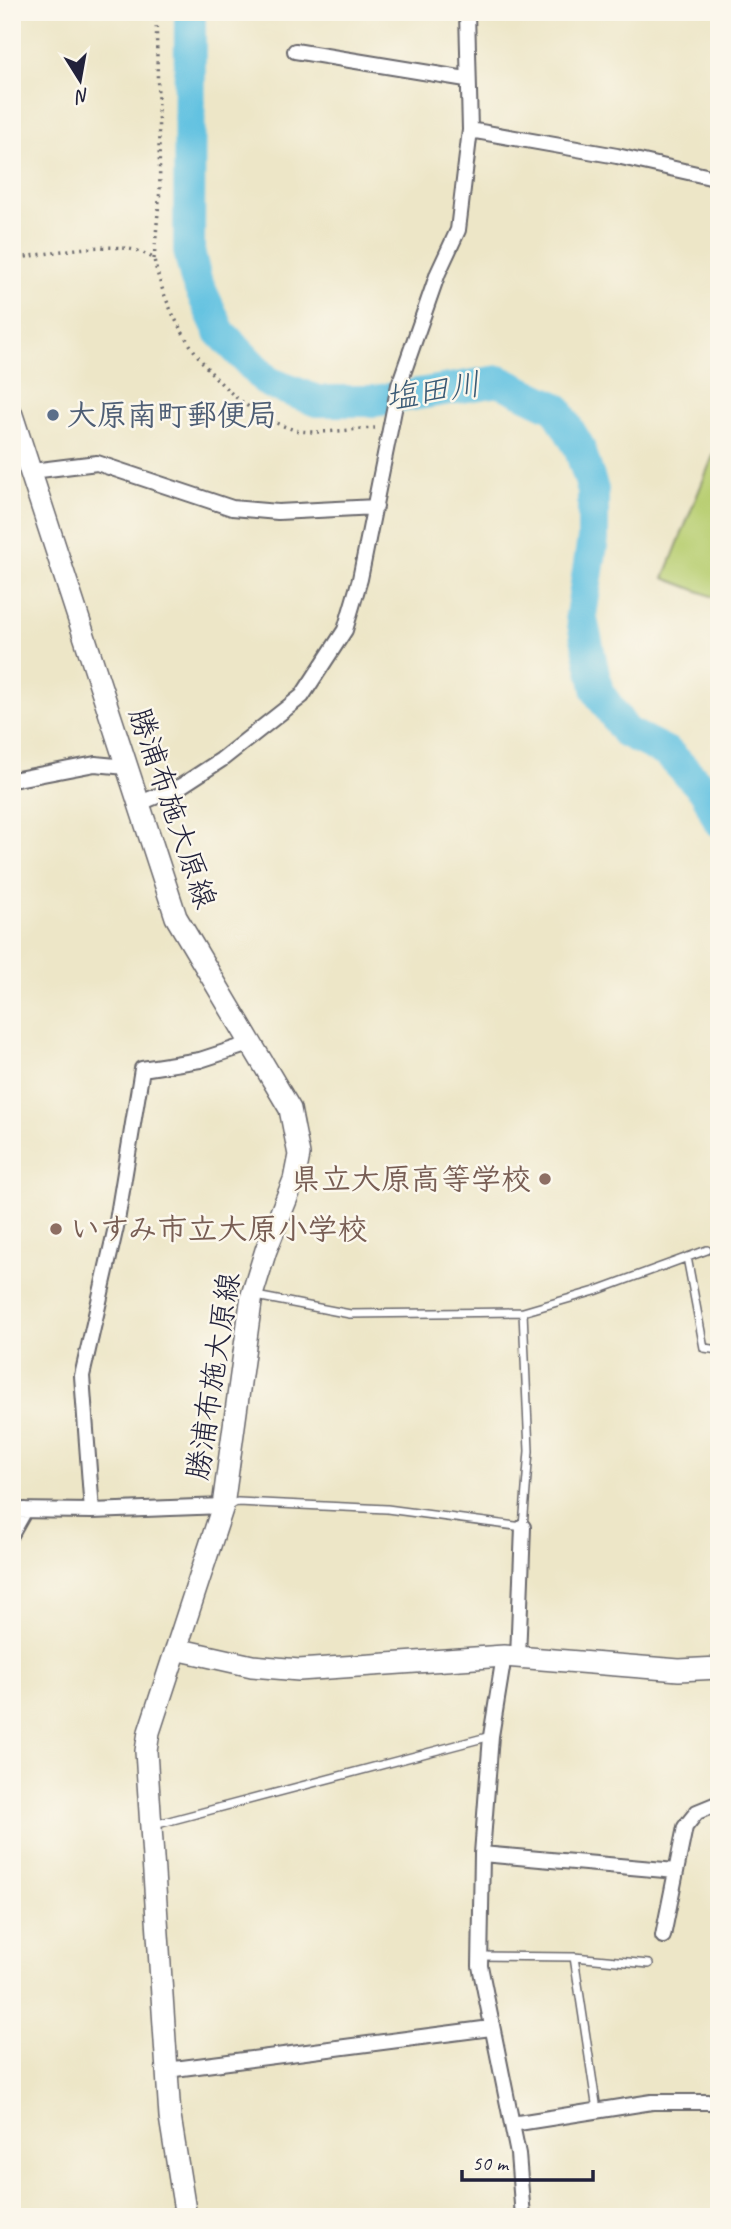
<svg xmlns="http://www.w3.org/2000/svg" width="731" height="2229" font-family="Caveat,'Klee One',sans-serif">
  <rect width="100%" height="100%" fill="#fbf7ec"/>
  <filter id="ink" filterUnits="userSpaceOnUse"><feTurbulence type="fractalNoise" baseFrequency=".0143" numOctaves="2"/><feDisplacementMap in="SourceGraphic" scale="14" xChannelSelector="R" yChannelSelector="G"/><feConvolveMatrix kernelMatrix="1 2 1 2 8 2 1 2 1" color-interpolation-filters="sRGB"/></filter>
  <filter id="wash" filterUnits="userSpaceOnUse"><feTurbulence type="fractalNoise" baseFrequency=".00686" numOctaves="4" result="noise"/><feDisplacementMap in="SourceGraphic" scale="28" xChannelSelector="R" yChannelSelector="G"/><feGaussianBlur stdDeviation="1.57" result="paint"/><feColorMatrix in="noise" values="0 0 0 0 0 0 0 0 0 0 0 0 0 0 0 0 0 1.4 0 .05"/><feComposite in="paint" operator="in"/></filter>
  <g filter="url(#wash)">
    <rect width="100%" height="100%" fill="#ede6c7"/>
    <path fill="#b9cf73" stroke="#6e7857" stroke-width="2" d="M 719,441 L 719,599 L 664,578 Z"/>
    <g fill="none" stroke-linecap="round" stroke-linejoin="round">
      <path stroke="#63c2e1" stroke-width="32" d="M 190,12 L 189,251 L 196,280 L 220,332 L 268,382 L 317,401 L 375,401 L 499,381 L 556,408 L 579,447 L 593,490 L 593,539 L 581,615 L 598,692 L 626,732 L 668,753 L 706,792 L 719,821"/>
    </g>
  </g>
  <g filter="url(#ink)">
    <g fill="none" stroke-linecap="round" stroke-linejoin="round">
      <defs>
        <path id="lane" d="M 687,1257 L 704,1348 L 719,1350
          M 523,1312 L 595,1291 L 707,1250
          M 227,1505 L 238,1502 L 387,1509 L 523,1527 L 529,1451 L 523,1312 L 350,1314 L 256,1296
          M 154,1825 L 491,1736
          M 480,1956 L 574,1957 L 649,1964
          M 574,1957 L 597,2110"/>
        <path id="street" d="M 295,51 L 466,79
          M 470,130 L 617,156 L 719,179
          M 32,471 L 97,463 L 232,508 L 278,512 L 376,507
          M 12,780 L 95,764 L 126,767
          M 138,804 L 181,786 L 221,760 L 302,696 L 345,630 L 360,579 L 399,385 L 438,273 L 458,230 L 470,130 L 467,12
          M 12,1510 L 92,1511 L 223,1506
          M 92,1511 L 82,1376 L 116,1227 L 142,1069 L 200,1060 L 249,1044
          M 12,1533 L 25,1510
          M 504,1656 L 491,1736 L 482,1854 L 480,1966 L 518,2154 L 523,2217
          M 518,1658 L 523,1527
          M 482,1854 L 676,1871
          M 663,1936 L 685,1827 L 697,1812 L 719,1803
          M 167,2070 L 491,2028
          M 512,2124 L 652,2102 L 718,2102"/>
        <path id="secondary" d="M 12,415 L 176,917 L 290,1109 L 299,1155 L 294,1180 L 266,1250 L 252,1295 L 223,1506 L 149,1732 L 146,1751 L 170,2117 L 186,2217
          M 176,1649 L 252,1666 L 299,1670 L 504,1656 L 679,1670 L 719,1668"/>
      </defs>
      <use href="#lane" stroke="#69676c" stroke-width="10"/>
      <use href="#street" stroke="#69676c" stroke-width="18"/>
      <use href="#secondary" stroke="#69676c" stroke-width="24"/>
      <path stroke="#69676c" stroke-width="3.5" stroke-dasharray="2 5" stroke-linecap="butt" d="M 12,259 C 51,254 123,235 154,259 C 168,329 224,409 295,430 C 314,435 354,429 375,428
        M 154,259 L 160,189 L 156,12"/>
      <use href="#lane" stroke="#fff" stroke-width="7"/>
      <use href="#street" stroke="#fff" stroke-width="14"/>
      <use href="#secondary" stroke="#fff" stroke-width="21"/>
    </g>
  </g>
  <circle fill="#5c6f8a" stroke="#fbf7ec" stroke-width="2.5" cx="53" cy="415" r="7"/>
  <g fill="#8d6e63" stroke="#fbf7ec" stroke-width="2.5">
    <circle cx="545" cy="1179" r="7"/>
    <circle cx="56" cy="1229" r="7"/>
  </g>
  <g text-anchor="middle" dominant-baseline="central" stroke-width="5" stroke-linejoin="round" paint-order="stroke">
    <g font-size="30" font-weight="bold" fill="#4e5e75" stroke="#fbf7ec" text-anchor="start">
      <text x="67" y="415">大原南町郵便局</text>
    </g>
    <g font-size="30" fill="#22223b" stroke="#fbf7ec">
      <text transform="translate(173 808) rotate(71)">勝浦布施大原線</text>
      <text transform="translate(213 1376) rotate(-81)">勝浦布施大原線</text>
    </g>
    <g font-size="30" font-weight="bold" fill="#785e54" stroke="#fbf7ec" text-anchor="end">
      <text x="531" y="1179">県立大原高等学校</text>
      <text x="70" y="1229" text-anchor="start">いすみ市立大原小学校</text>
    </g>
    <g font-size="32" font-style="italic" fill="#395a75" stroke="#fbf7ec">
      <text transform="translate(433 391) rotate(-9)">塩田川</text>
    </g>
  </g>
  <rect width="731" height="2229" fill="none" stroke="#fbf7ec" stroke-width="42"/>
  <g transform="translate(80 80) rotate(169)" stroke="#fbf7ec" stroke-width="5" paint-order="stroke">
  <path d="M0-5L12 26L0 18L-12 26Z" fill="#22223b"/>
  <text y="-10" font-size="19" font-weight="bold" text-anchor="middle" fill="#22223b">N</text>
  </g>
  <path d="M462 2170v10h131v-10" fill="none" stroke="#22223b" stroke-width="3.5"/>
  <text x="472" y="2170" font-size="21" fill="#22223b" stroke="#fbf7ec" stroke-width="5" paint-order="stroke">50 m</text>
</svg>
